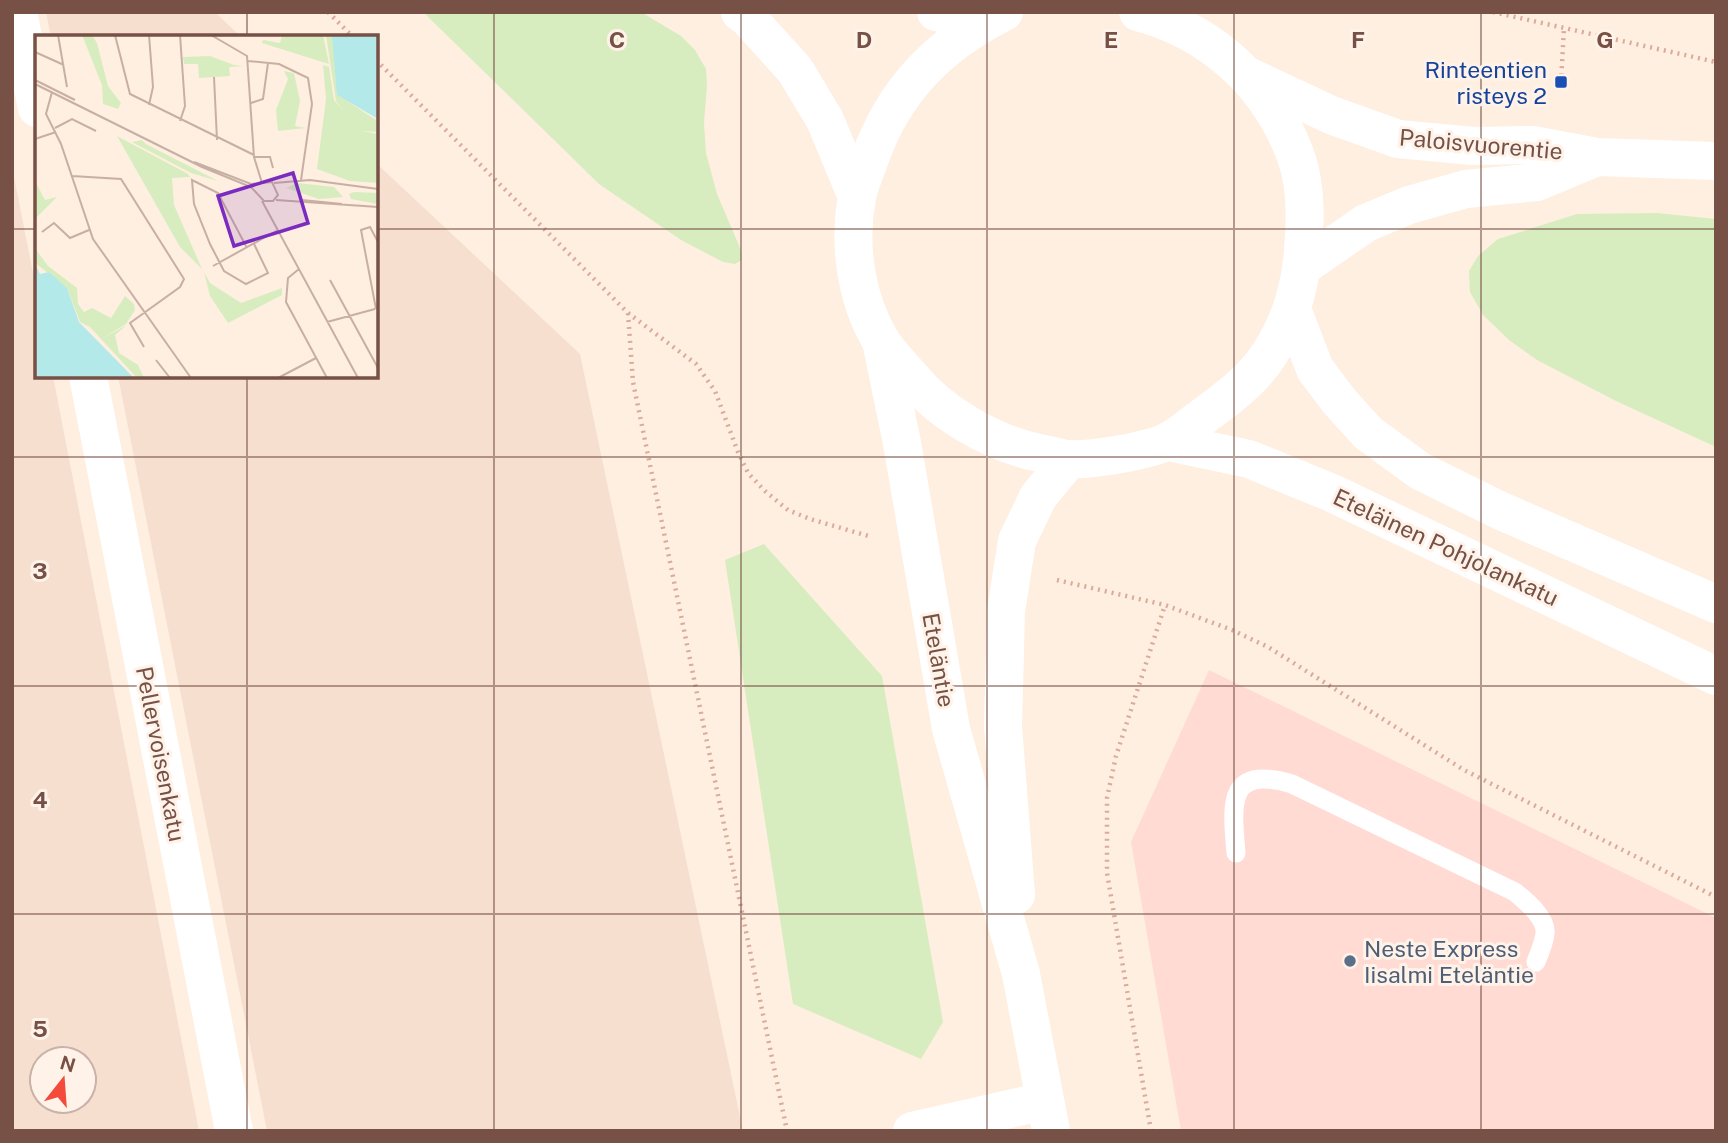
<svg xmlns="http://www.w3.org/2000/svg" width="1728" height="1143" font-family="'Public Sans',sans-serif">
  <rect width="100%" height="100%" fill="#feefe1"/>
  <path fill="#f6dfcf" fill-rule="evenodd" d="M 46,12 L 215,12 L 241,37 L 51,37 Z
    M 376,163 L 580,354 L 743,1131 L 267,1131 L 118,376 L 376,376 Z
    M 12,167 L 37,293 L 37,376 L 53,376 L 199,1131 L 12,1131 ZM 42,1059 L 84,1059 L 84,1101 L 42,1101 Z"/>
  <path fill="#ffdbd4" d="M 1209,670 L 1716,918 L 1716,1131 L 1181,1131 L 1131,842 Z"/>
  <path fill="#d8edbf" d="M 423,12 L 641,12 L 681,36 L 695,50 L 706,69 L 707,85 L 704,123 L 706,153 L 717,194 L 741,250 L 742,260 L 735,264 L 723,262 L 681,240 L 599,184 Z
    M 1657,213 L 1716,219 L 1716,447 L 1616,401 L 1537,360 L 1509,340 L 1483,315 L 1470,292 L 1469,271 L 1478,256 L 1498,239 L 1577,214 Z
    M 764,544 L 882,676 L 943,1022 L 921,1059 L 793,1004 L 725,560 Z"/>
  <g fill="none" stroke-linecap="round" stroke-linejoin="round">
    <path stroke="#dbaa9a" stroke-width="4.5" stroke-dasharray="2 5" stroke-linecap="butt" d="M 328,12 L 353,37
      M 1493,12 L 1716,62
      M 376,60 L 628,313 L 696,364 L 715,391 L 738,452 L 748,473 L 765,491 L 788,510 L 810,519 L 872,537
      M 1561,82 L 1564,28
      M 628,313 L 633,382 L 787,1131
      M 1057,580 L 1165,605 L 1232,630 L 1268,647 L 1464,770 L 1716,897
      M 1151,1131 L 1107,873 L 1107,798 L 1116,756 L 1165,605"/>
    <path stroke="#fff" stroke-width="19" d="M 1236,853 C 1232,805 1226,764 1292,784 L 1515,892 C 1526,901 1547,918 1545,934 C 1544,943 1539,954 1536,962"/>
    <path stroke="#fff" stroke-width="38" d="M 18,12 L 37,108
      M 1250,77 L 1331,115 L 1398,139 L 1473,146 L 1533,145 L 1597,157 L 1716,161
      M 1302,267 L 1366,223 L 1409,205 L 1466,189 L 1537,182 L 1597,157
      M 88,376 L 234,1131
      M 912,1131 L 1045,1101"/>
    <path stroke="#fff" stroke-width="38" d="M 881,341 L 902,443 L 951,729 L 1021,974 L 1051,1131
      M 1016,895 L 1003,726 L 1006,611 L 1017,541 L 1038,497 L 1069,459"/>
    <path stroke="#fff" stroke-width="38" d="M 740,12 L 748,18 L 795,70 L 825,120 L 857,197
      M 936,12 L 983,23
      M 1004,12 C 938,45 893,91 869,161 C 865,173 859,185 857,198 C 848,244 856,300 881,341 C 889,354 901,365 910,376 C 939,412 990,442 1035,452 C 1045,454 1056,457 1067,459 C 1088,461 1149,451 1168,441 C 1181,435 1193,423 1205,415 C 1229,397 1254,379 1270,353 C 1290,323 1301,285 1303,249 C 1306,218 1306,183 1295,154 C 1268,83 1211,31 1138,12
      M 1292,309 L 1315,369 L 1339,401 L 1368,433 L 1420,471 L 1501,511 L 1716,604
      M 1168,442 L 1249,459 L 1332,493 L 1716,676"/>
  </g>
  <path fill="none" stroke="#775046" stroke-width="2" stroke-opacity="0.55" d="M 247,12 L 247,37M 494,12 L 494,1131M 741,12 L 741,1131M 987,12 L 987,1131M 1234,12 L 1234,1131M 1481,12 L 1481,1131M 12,229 L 37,229M 376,229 L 1716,229M 247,376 L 247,1131M 12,457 L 1716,457M 12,686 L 1716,686M 12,914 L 1716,914"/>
  <rect fill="#1a4fb4" stroke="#fff3e9" stroke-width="2.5" x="1554" y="75" width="14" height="14" rx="3.5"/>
  <circle fill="#5c6f8a" stroke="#fff3e9" stroke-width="2.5" cx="1350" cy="961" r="7"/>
  <g text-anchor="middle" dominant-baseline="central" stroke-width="6" stroke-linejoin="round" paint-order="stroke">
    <g font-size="23" fill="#164399" stroke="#fff3e9" text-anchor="end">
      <text x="1547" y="69">Rinteentien<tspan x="1547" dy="26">risteys 2</tspan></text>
    </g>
    <g font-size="23" fill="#775046" stroke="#fff3e9">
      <text transform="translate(1481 144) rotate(5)">Paloisvuorentie</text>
      <text transform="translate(1446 547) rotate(25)">Eteläinen Pohjolankatu</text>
      <text transform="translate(939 660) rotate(80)">Eteläntie</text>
      <text transform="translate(161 754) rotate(79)">Pellervoisenkatu</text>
    </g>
    <g font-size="23" fill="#4e5e75" stroke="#fff3e9" text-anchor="start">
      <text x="1364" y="948">Neste Express<tspan x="1364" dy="26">Iisalmi Eteläntie</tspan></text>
    </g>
  </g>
  <g transform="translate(35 35)">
    <rect width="343" height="343" fill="#feefe1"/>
    <path d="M 47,0 L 57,0 L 62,8 L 73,51 L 86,68 L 83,74 L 68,69 L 67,50 ZM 247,0 L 288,0 L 294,29 L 227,8 L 228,5 L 245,8 ZM 291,0 L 298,2 L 303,60 L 341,85 L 343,97 L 327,96 L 343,99 L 343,148 L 315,146 L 282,134 L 291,64 L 288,30 L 294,32 L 299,65 L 308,75 L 301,66 ZM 175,21 L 199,30 L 209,31 L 194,32 L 195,41 L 164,43 L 163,29 L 149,29 L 148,22 ZM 249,36 L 259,38 L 265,66 L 260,91 L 271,93 L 243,96 L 241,75 L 253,44 ZM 82,101 L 153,139 L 155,142 L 137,143 L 139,170 L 167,234 L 145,212 ZM 107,105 L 111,109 L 183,146 L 156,138 L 97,107 ZM 0,146 L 10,165 L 22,162 L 0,184 ZM 262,148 L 299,152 L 308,162 L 284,164 L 251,153 ZM 319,157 L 343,158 L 343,169 L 316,164 L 314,159 ZM 0,213 L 13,231 L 42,253 L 43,269 L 49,277 L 57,273 L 76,283 L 90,261 L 99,269 L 100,275 L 91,289 L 68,303 L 92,290 L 80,300 L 84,318 L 103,330 L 109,343 L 102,343 L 55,292 L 45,287 L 32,253 L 0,228 ZM 169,237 L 175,248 L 206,268 L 247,253 L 247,260 L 193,288 L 175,261 Z" fill="#d8edbf"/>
    <path d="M 297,0 L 343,0 L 343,84 L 302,60 ZM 0,229 L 5,239 L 14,237 L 32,253 L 44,287 L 99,343 L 0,343 Z" fill="#b4e9e9"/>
    <path fill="none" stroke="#c8afa3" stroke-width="2" d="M 23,0 L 32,52M 80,0 L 95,59 L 219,120M 114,0 L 118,52 L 114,70M 145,0 L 150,71 L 145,86M 176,0 L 212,21 L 219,122 L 227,148M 0,17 L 29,30M 213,26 L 244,29 L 273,43 L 277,69 L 266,145M 179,42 L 182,105M 0,45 L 40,65M 0,49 L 167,132 L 216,152 L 229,166 L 238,166 L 243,160 L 237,147 L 216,149 L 159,127M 17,57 L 11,79 L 26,109 L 58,204 L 156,343M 216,68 L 228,64 L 233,28M 20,93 L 37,84 L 61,96M 0,104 L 21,97M 219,122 L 235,122 L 238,133M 37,141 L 86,144 L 149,244 L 145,252 L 95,288 L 109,312M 239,148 L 275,145 L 343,154M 241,165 L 343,172M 267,165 L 307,169M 227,166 L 323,343M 7,197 L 19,188 L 35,203 L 54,195M 212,213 L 183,158 L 157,145 L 159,169 L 175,209 L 189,236 L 211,249 L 233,238 L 219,209M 178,231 L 243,195M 264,234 L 253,243 L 251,267 L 292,343M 295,245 L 343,333M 341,274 L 326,195 L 335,192 L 343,207M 292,287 L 340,274M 121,325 L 135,343M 243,343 L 281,323"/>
    <path fill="#7b2cbf" fill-opacity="0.15" stroke="#7b2cbf" stroke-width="3.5" d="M 258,138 L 273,188 L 199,211 L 183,161 Z"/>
    <rect width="343" height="343" fill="none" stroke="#775046" stroke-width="3.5"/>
  </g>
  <g font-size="23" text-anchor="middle" font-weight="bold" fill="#775046" stroke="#fff3e9" stroke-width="6" stroke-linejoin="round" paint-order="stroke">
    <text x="617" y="48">C</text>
    <text x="864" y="48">D</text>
    <text x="1111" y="48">E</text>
    <text x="1358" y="48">F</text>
    <text x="1605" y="48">G</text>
    <text x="40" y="579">3</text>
    <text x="40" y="808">4</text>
    <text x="40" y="1037">5</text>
  </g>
  <rect width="1728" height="1143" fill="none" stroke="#775046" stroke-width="28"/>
  <g transform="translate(63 1080) rotate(17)"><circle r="33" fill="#fff3e9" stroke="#c9b2a8" stroke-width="2"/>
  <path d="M0-5L12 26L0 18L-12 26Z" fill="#f34a3c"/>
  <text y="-10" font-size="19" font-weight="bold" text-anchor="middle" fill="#775046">N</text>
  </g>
</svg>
